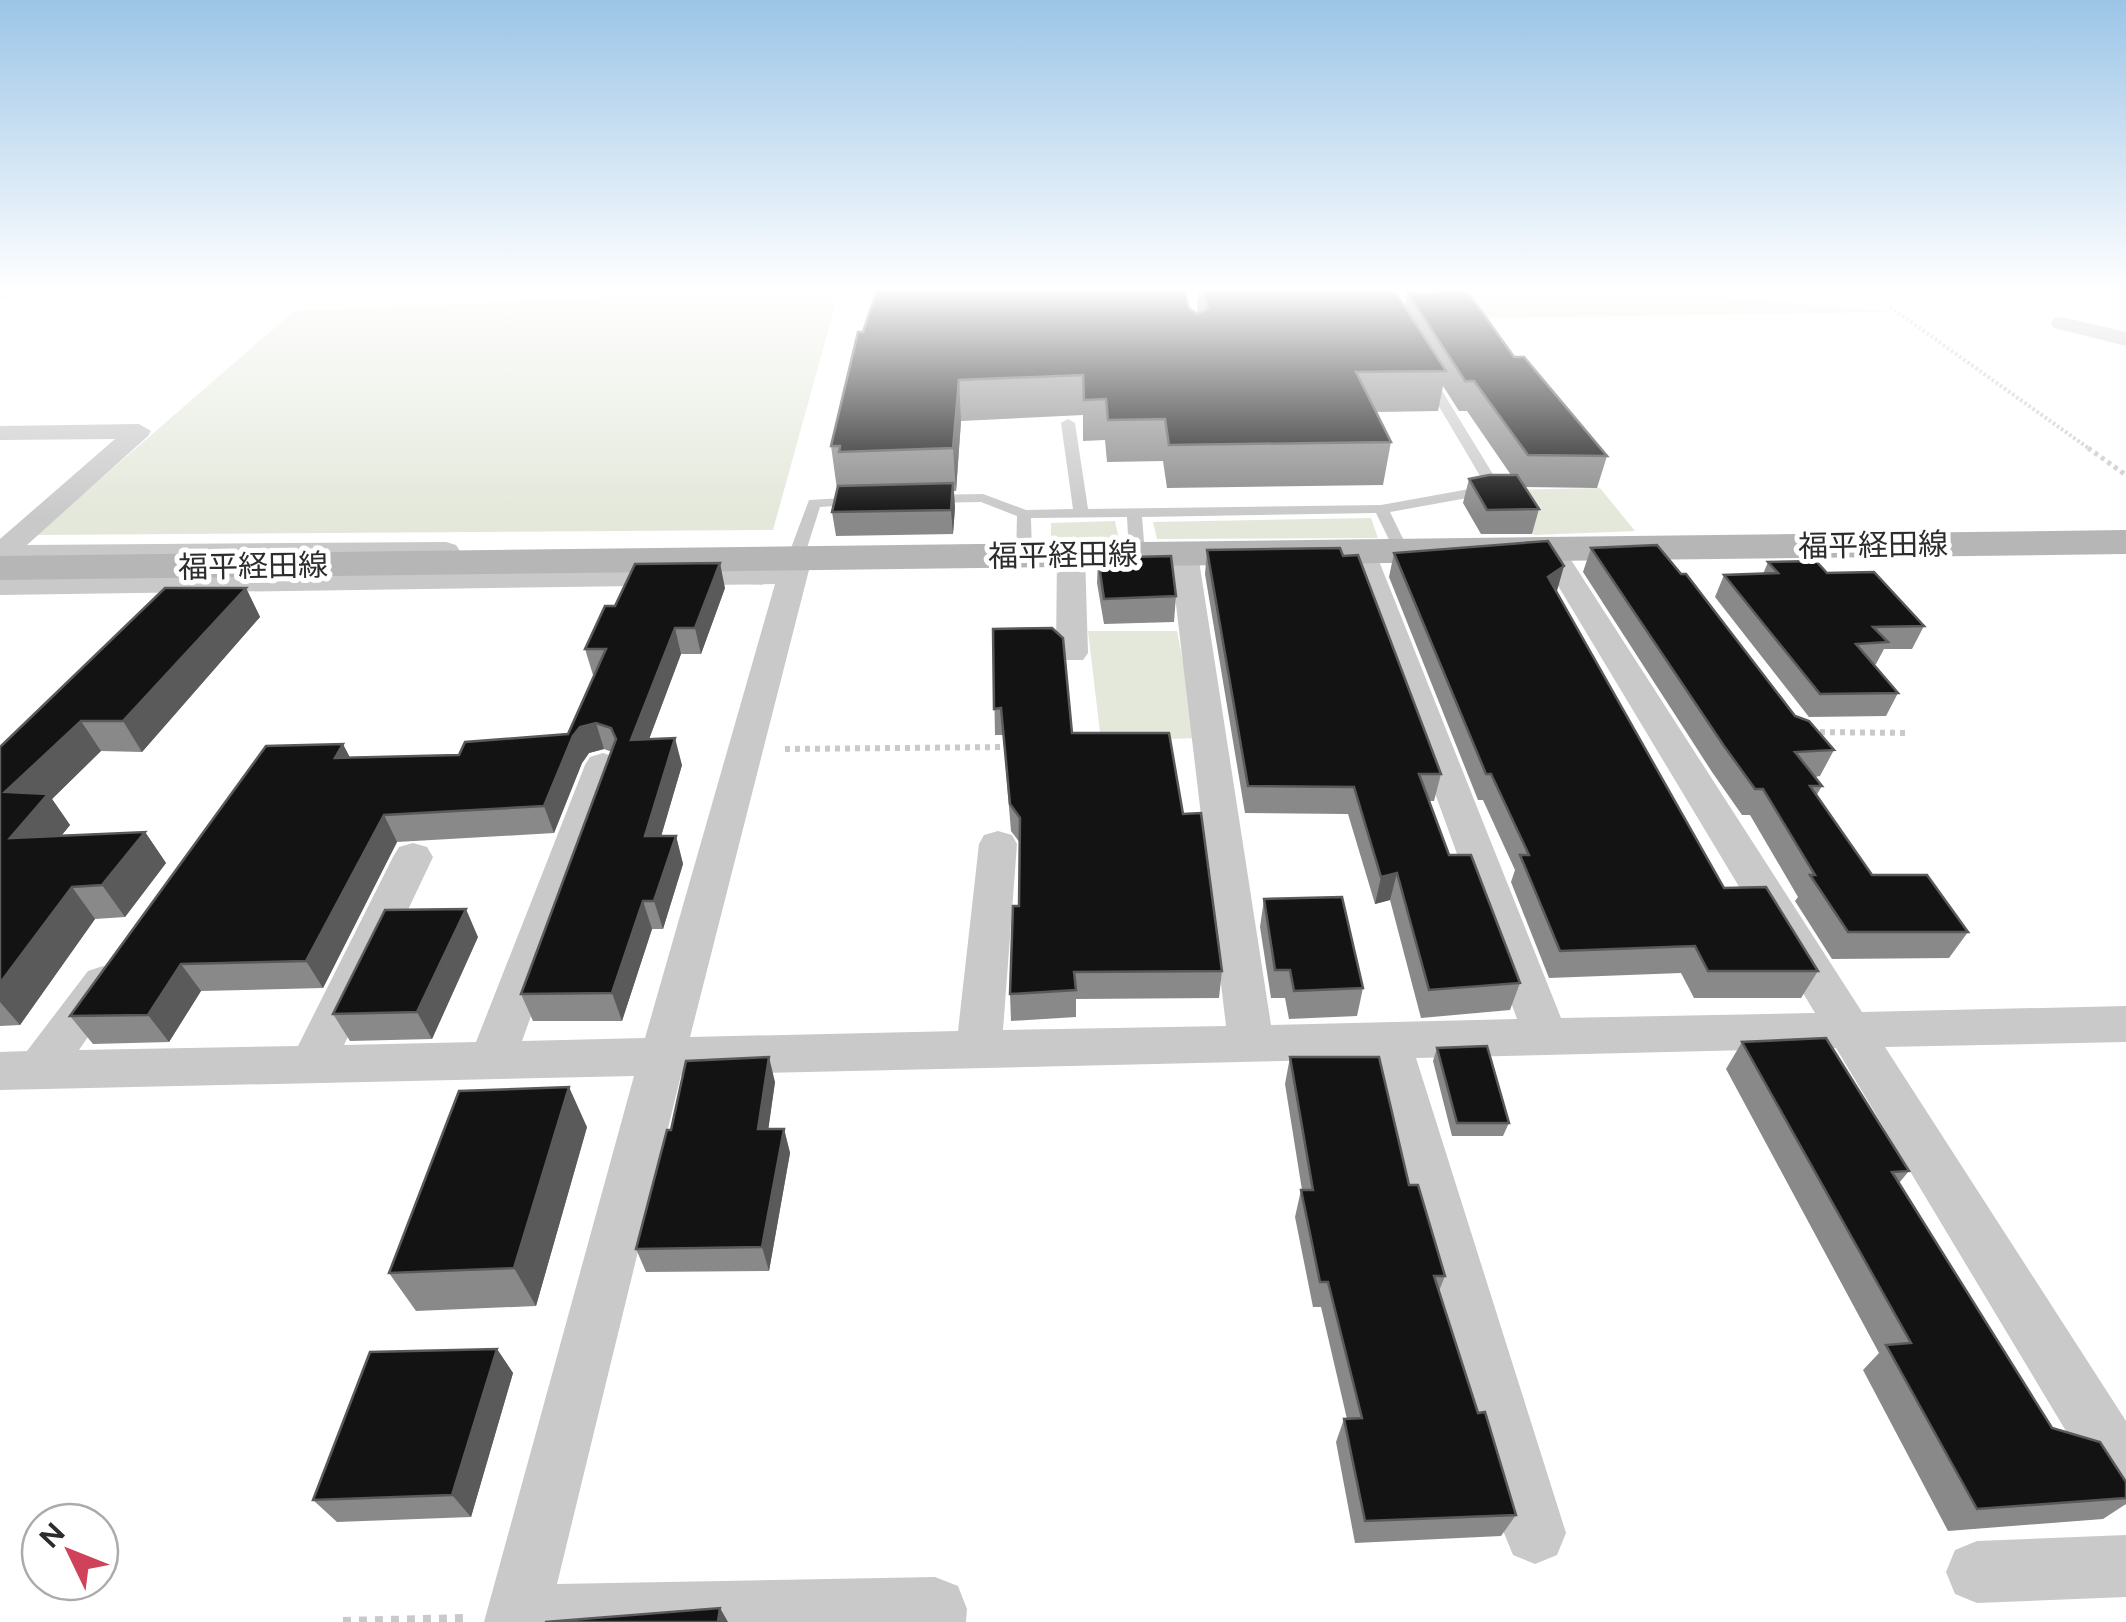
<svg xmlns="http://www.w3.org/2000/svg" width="2126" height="1622" font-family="Figtree,'Noto Sans JP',sans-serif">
  <rect width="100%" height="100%" fill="#fff"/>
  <path fill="#e3e8da" d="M 766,290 L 818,290 L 836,302 L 773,530 L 36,535 L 294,311 Z
    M 1466,290 L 1645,290 L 1900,312 L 1487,318 Z
    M 1600,488 L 1635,531 L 1534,535 L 1505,490 Z
    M 1371,518 L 1378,538 L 1157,539 L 1153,522 Z
    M 1115,521 L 1119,540 L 1051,541 L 1051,523 Z
    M 1088,631 L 1177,631 L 1198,738 L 1101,741 Z"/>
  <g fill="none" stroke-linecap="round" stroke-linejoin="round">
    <path stroke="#c9c9c9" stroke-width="4" stroke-dasharray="2.5 2.5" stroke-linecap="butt" d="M 0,297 L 46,290
      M 1890,307 L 2091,450"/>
    <path stroke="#c9c9c9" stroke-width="5" stroke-dasharray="4 4" stroke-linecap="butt" d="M 2088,448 L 2126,475"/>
    <path stroke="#c9c9c9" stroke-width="6" stroke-dasharray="5 5" stroke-linecap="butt" d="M 1810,732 L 1909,733
      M 785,749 L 1008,747"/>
    <path stroke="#c9c9c9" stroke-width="10" stroke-dasharray="8 8" stroke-linecap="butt" d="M 343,1622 L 466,1619"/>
    <path fill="#c9c9c9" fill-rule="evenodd" d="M 1427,372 L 1433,376 L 1502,489 L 1495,493 L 1390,512 L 1409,551 L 1406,554 L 1396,554 L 1376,513 L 1142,517 L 1145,554 L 1137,559 L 1129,554 L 1127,517 L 1031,518 L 1032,556 L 1024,561 L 1016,556 L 1017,516 L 981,502 L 928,503 L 921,499 L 928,495 L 983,494 L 1026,510 L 1073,509 L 1061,423 L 1068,419 L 1075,423 L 1088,509 L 1381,505 L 1486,486 L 1421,376 Z
      M 859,497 L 864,498 L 864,504 L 820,507 L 807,548 L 799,553 L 794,551 L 791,548 L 809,500 Z"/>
    <path fill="#c9c9c9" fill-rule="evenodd" d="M 2062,317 L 2126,332 L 2126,346 L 2054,328 L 2051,323 L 2054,318 Z
      M 139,424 L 151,431 L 148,436 L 27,545 L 446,542 L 456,545 L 460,551 L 456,557 L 446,560 L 0,563 L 0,539 L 115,439 L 0,440 L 0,426 Z
      M 1550,540 L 1560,543 L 1564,549 L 1862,1012 L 2126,1006 L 2126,1042 L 1885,1047 L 2126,1421 L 2126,1505 L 2105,1496 L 1836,1048 L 1416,1058 L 1566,1533 L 1557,1555 L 1535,1564 L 1513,1555 L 1504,1533 L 1370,1059 L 681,1075 L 557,1584 L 935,1577 L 958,1586 L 967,1609 L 966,1622 L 484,1622 L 634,1076 L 0,1090 L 0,1052 L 27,1051 L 88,971 L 103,966 L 118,971 L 125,983 L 79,1050 L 298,1046 L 393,857 L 399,847 L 413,843 L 427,847 L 433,857 L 344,1045 L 476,1042 L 585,765 L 590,757 L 603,753 L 616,757 L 621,765 L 522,1041 L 645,1038 L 775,584 L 0,595 L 0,577 L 780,566 L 787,552 L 807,552 L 812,558 L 690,1037 L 958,1031 L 979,844 L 984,835 L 998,831 L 1012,835 L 1017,844 L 1003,1030 L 1226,1026 L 1170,554 L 1174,548 L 1194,548 L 1198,554 L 1271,1025 L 1517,1019 L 1347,551 L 1351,545 L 1371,545 L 1375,551 L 1561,1018 L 1815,1013 L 1536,549 L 1540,543 Z
      M 1071,546 L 1081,549 L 1085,555 L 1088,653 L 1083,660 L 1061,660 L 1056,653 L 1057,555 L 1061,549 Z
      M 2126,1535 L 2126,1597 L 1977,1603 L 1955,1594 L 1946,1572 L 1955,1550 L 1977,1541 Z"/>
    <path fill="#b6b6b6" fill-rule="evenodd" d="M 2126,530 L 2126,554 L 0,580 L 0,556 Z"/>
  </g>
  <path fill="#898989" d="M 1198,290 L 1394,290 L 1405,306 L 1407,292 L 1514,357 L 1607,456 L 1597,488 L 1525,487 L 1539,509 L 1532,534 L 1481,534 L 1463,503 L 1469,479 L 1511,475 L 1467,411 L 1459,411 L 1443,386 L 1438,411 L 1376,412 L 1391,442 L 1383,485 L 1167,488 L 1163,461 L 1107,462 L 1105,440 L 1083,441 L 1083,415 L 961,421 L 956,491 L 954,491 L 955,507 L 953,534 L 836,536 L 832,512 L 837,489 L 831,446 L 858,332 L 1189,308 L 1197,314 Z
    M 1591,548 L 1834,750 L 1820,776 L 1815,777 L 1822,786 L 1816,796 L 1872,875 L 1968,932 L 1949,958 L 1832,959 L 1795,901 L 1798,897 L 1750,815 L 1742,815 L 1712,772 L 1583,572 Z
    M 1207,550 L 1343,556 L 1441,774 L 1434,801 L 1429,801 L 1449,855 L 1520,983 L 1510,1010 L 1421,1018 L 1390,900 L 1375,904 L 1348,814 L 1245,813 L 1205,574 Z
    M 1394,553 L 1557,591 L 1724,888 L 1818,971 L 1801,998 L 1694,998 L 1681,973 L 1549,978 L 1511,882 L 1515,870 L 1483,800 L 1478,800 L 1389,577 Z
    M 1098,558 L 1176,596 L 1174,622 L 1104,624 L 1097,583 Z
    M 1768,562 L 1827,573 L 1924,626 L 1912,649 L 1884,649 L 1876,664 L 1874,665 L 1898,693 L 1886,716 L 1809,717 L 1715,597 L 1724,575 L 1763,574 Z
    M 246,588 L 260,617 L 142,752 L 101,751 L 52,799 L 70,825 L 62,835 L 145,832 L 166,863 L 125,917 L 95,919 L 20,1025 L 0,1026 L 0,747 Z
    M 725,588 L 701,654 L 681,654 L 649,739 L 682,765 L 661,836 L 676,836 L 683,864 L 663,929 L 652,929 L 622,1021 L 533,1021 L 521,994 L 612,752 L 604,749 L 589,753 L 582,763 L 554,833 L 397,842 L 323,988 L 201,991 L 169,1042 L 93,1044 L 70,1016 L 350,757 L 459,755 L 568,734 L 595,675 L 593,675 L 585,649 L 615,606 Z
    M 993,629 L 1072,733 L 1183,814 L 1222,971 L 1219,998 L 1076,999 L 1076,1017 L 1011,1021 L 1010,994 L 1019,906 L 1020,843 L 1011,831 L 1003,735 L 995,735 Z
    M 1264,899 L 1363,988 L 1357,1016 L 1289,1019 L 1285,998 L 1271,998 L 1260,927 Z
    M 478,937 L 432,1039 L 350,1041 L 333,1014 Z
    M 1742,1042 L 1909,1171 L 1899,1183 L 2052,1428 L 2126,1482 L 2126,1504 L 2103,1519 L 1948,1531 L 1863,1370 L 1879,1353 L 1726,1069 Z
    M 1437,1048 L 1509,1123 L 1503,1136 L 1452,1136 L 1433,1061 Z
    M 1290,1057 L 1409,1185 L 1445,1276 L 1439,1291 L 1478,1413 L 1516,1515 L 1501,1536 L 1355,1543 L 1336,1442 L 1344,1419 L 1347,1419 L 1321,1307 L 1313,1307 L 1295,1217 L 1301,1190 L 1302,1190 L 1285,1084 Z
    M 775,1082 L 768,1129 L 784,1129 L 790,1153 L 769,1271 L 646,1272 L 636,1249 L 671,1130 Z
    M 587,1127 L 536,1306 L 416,1311 L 389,1273 Z
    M 497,1349 L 513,1373 L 471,1517 L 337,1522 L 313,1500 Z"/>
  <path fill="#5a5a5a" d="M 959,380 L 961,421 L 956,491 L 953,448 Z
    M 953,483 L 955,507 L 953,534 L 951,510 Z
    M 720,563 L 725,588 L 701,654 L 695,628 Z
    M 1564,566 L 1557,591 L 1540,601 L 1548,577 Z
    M 246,588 L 260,617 L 142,752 L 123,721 Z
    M 675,628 L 681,654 L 639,766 L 631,740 Z
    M 81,721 L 101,751 L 52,799 L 70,825 L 34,869 L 10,838 L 5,792 Z
    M 596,723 L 604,749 L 589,753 L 582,763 L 554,833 L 544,806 L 573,736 L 580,727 Z
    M 675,738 L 682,765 L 653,864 L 645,836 Z
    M 343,744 L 357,771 L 335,758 Z
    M 384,815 L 397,842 L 323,988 L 306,961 Z
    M 145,832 L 166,863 L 125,917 L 102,885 Z
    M 676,836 L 683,864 L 663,929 L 654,901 Z
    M 1397,873 L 1390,900 L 1375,904 L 1381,877 Z
    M 72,887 L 95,919 L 20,1025 L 0,1002 L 0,983 Z
    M 643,901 L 652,929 L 622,1021 L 612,993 Z
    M 466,909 L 478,937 L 432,1039 L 417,1012 Z
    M 181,964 L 201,991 L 169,1042 L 148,1015 Z
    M 769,1057 L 775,1082 L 765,1153 L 758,1129 Z
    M 569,1087 L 587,1127 L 536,1306 L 514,1268 Z
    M 784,1129 L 790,1153 L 769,1271 L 762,1247 Z
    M 497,1349 L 513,1373 L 471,1517 L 452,1495 Z
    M 720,1608 L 728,1622 L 718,1622 Z"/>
  <path fill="#131313" stroke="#5a5a5a" stroke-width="2.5" d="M 877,290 L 1184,290 L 1189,308 L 1197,314 L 1208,308 L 1203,290 L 1394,290 L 1446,371 L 1356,372 L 1391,442 L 1169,445 L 1165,419 L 1108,420 L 1106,399 L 1084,400 L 1083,375 L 959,380 L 953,448 L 839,452 L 840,446 L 831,446 L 858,332 L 863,332 Z
    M 1467,291 L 1514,357 L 1524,357 L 1607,456 L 1528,455 L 1474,381 L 1465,381 L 1407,292 Z
    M 1489,475 L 1517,475 L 1539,509 L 1487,510 L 1469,479 Z
    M 953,483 L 951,510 L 832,512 L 838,486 Z
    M 1548,541 L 1564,566 L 1548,577 L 1724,888 L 1766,887 L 1818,971 L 1708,971 L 1695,946 L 1560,951 L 1520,855 L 1529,855 L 1491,774 L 1486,774 L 1394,553 Z
    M 1657,545 L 1681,574 L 1686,574 L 1795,716 L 1809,721 L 1834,750 L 1795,752 L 1822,786 L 1810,786 L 1872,875 L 1927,875 L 1968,932 L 1848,932 L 1810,875 L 1815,875 L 1763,789 L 1755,789 L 1724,746 L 1591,548 Z
    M 1340,548 L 1343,556 L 1358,555 L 1441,774 L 1419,774 L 1449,855 L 1471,855 L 1520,983 L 1429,990 L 1397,873 L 1381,877 L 1354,787 L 1248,786 L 1207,550 Z
    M 1171,556 L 1176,596 L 1104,599 L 1098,558 Z
    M 1816,561 L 1827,573 L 1874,572 L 1924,626 L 1873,627 L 1888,642 L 1856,644 L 1898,693 L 1820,694 L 1724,575 L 1778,573 L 1768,562 Z
    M 720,563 L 695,628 L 675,628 L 631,740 L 675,738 L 645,836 L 676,836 L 654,901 L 643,901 L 612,993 L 521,994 L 616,739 L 611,728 L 596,723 L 580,727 L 573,736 L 544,806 L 384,815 L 306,961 L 181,964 L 148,1015 L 70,1016 L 266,746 L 343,744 L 335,758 L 459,755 L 465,742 L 568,734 L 606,649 L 585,649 L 605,606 L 615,606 L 635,564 Z
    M 165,588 L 246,588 L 123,721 L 81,721 L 5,792 L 48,794 L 10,838 L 145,832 L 102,885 L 72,887 L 0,983 L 0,747 Z
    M 1052,628 L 1063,638 L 1072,733 L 1169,733 L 1183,814 L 1201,813 L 1222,971 L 1074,972 L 1076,990 L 1010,994 L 1013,906 L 1019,906 L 1020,818 L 1010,804 L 1001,708 L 994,709 L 993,629 Z
    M 1342,897 L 1363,988 L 1294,991 L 1290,970 L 1275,970 L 1264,899 Z
    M 466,909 L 417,1012 L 333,1014 L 385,910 Z
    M 1826,1038 L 1909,1171 L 1892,1172 L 2052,1428 L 2100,1442 L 2126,1482 L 2126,1498 L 1977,1509 L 1886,1345 L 1911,1343 L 1742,1042 Z
    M 1487,1046 L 1509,1123 L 1457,1123 L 1437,1048 Z
    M 769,1057 L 758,1129 L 784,1129 L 762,1247 L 636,1249 L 667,1130 L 671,1130 L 686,1061 Z
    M 1290,1057 L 1379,1057 L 1409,1185 L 1418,1185 L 1445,1276 L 1434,1276 L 1478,1413 L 1485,1412 L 1516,1515 L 1365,1521 L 1344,1419 L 1362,1418 L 1328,1282 L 1320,1282 L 1301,1190 L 1313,1190 Z
    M 569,1087 L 514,1268 L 389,1273 L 459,1091 Z
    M 497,1349 L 452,1495 L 313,1500 L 370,1352 Z
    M 720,1608 L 718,1622 L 545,1622 Z"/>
  <linearGradient id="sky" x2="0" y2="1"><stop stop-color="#9bc5e7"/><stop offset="0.56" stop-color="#fff"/><stop offset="1" stop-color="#fff" stop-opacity="0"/></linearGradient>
  <rect width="2126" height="517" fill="url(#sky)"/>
  <g text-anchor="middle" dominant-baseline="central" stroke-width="10" stroke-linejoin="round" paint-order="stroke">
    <g font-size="30" fill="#2c2c2c" stroke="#fff">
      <text transform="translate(1873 545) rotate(-1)">福平経田線</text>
      <text transform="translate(1063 555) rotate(-1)">福平経田線</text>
      <text transform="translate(253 566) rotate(-1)">福平経田線</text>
    </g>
  </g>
  <g transform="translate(70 1552) rotate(313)"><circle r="48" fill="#ffffff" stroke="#ababab" stroke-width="2.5"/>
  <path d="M0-8L18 38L0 25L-18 38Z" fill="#d0415a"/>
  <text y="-15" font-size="28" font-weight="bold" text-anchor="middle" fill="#2c2c2c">N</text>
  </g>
</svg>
